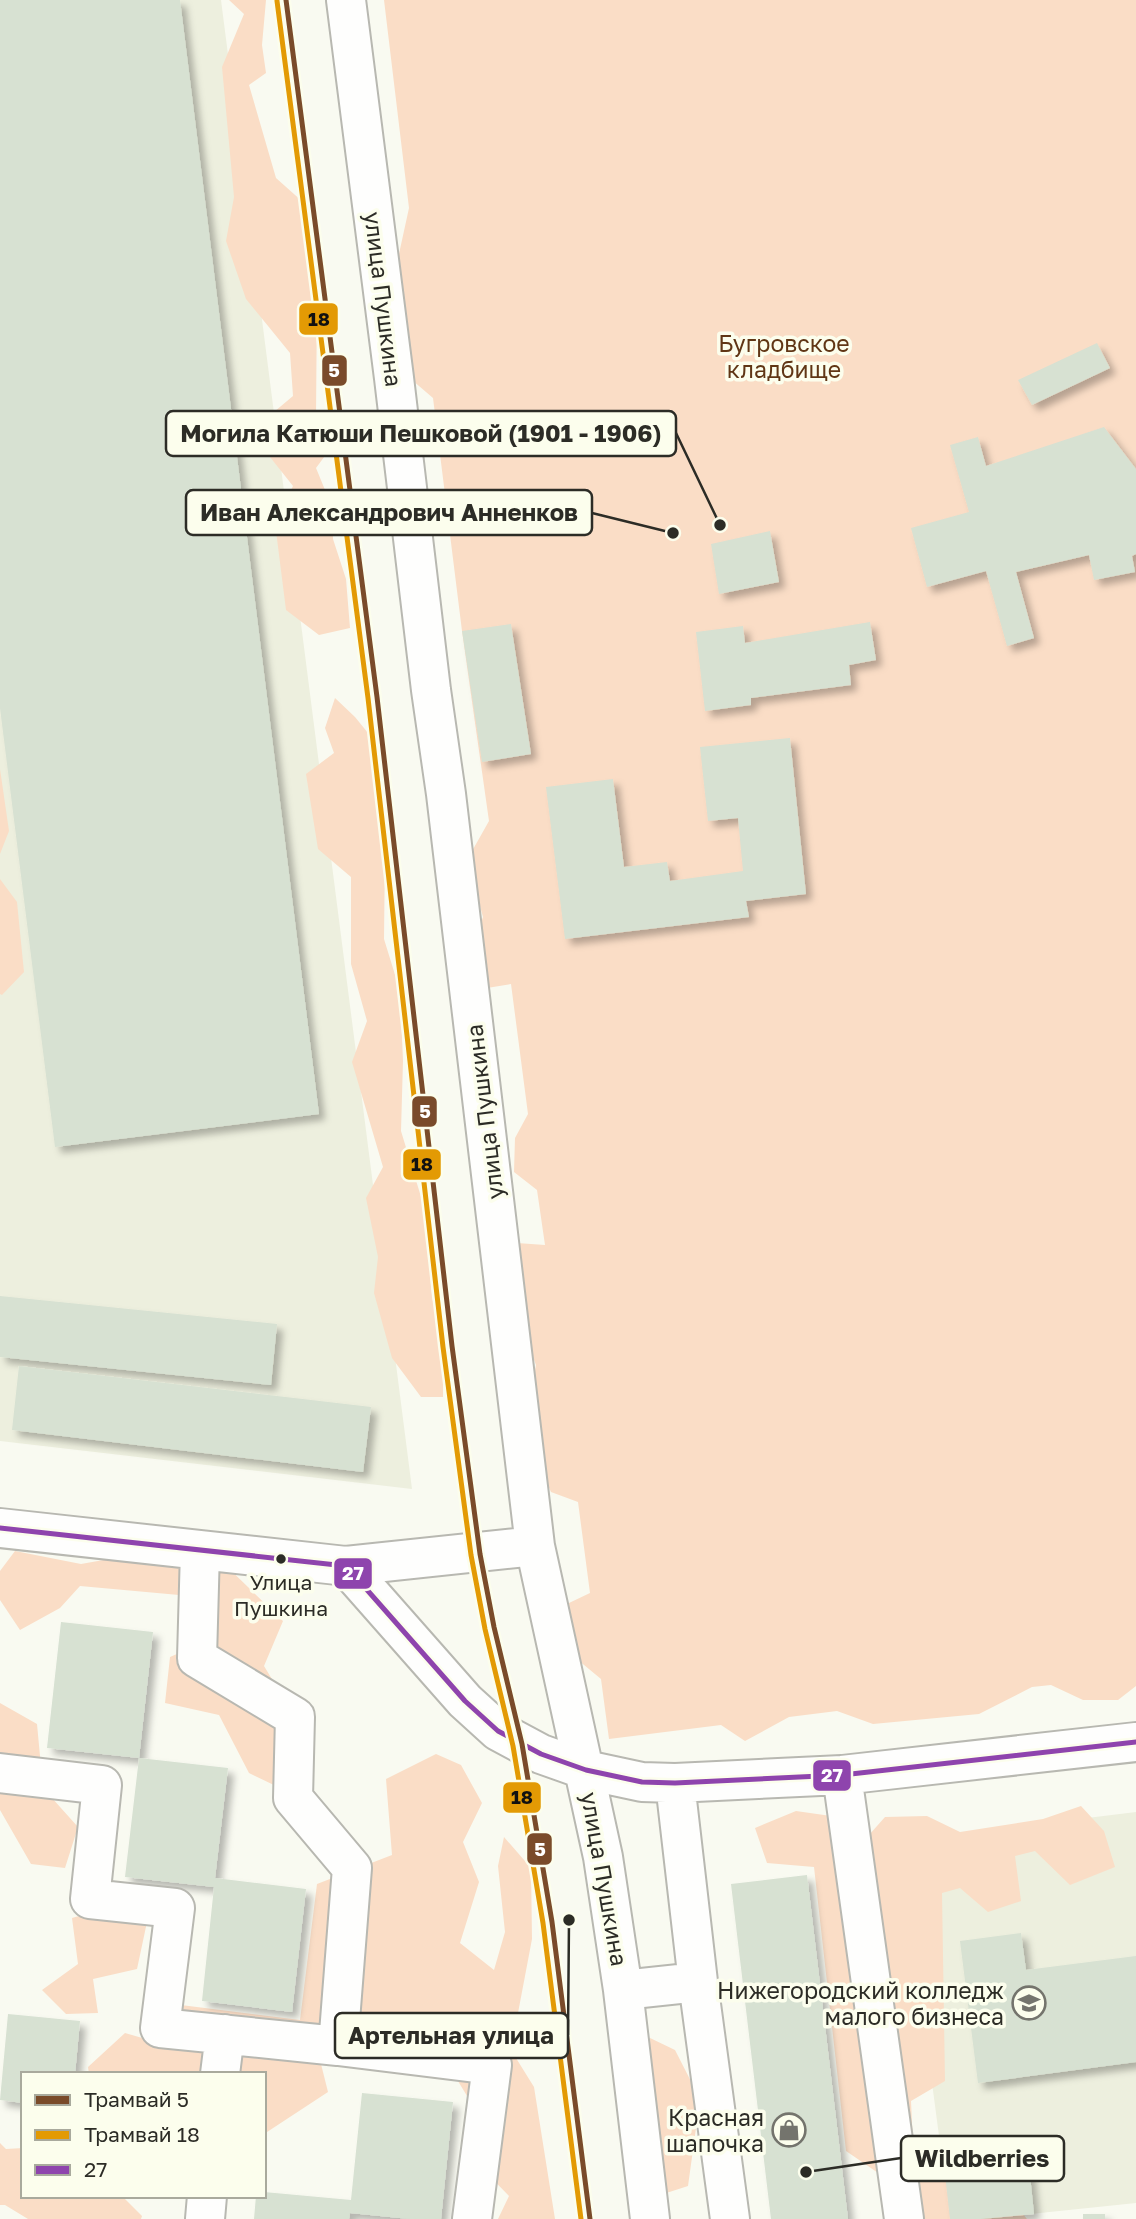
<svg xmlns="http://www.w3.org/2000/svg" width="1136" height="2219" font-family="'Golos Text',sans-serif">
  <defs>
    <filter id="shadow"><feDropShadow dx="6" dy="6" stdDeviation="3.5" flood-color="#0004"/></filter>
  </defs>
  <rect width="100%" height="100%" fill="#f9faf1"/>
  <path fill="#edefde" d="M 0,0 L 221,0 L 412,1489 L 0,1441 Z
    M 1136,1812 L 1136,2203 L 981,2219 L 950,2219 L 900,1841 Z"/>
  <path fill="#faddc6" d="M 229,0 L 266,0 L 262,45 L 266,73 L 249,85 L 276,178 L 313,211 L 306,257 L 317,297 L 316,416 L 333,445 L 316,468 L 332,507 L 333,539 L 346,579 L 350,628 L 319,635 L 286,610 L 275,523 L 293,486 L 270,457 L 268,417 L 293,396 L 290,353 L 246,299 L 226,241 L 234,197 L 222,67 L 244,14 Z
    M 384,0 L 1136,0 L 1136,1686 L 1118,1700 L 1083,1700 L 1051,1685 L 1032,1687 L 979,1714 L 873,1724 L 837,1711 L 789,1717 L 745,1741 L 721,1725 L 609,1739 L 601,1679 L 572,1655 L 569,1603 L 590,1593 L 578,1502 L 551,1492 L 523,1431 L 536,1365 L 502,1277 L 517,1243 L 545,1245 L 537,1190 L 514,1172 L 515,1138 L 528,1114 L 511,984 L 487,988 L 473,946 L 483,917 L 467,860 L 489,821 L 462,631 L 433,398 L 412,380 L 392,286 L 409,208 Z
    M 335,698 L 355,717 L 368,733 L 377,753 L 385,848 L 384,939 L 400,991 L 403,1061 L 401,1131 L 425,1210 L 432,1297 L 443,1346 L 443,1397 L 421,1397 L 392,1358 L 374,1293 L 378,1257 L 366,1198 L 383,1167 L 352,1062 L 367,1021 L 351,964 L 351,877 L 318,849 L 306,774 L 334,753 L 325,728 Z
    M 0,769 L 9,831 L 0,854 Z
    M 0,879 L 17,902 L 24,972 L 2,995 L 0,994 Z
    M 15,1551 L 81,1564 L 154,1551 L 218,1558 L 283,1621 L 264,1666 L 304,1732 L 280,1788 L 249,1773 L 219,1715 L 165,1703 L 170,1657 L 209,1640 L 179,1595 L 80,1586 L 60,1608 L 20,1630 L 0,1600 L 0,1571 Z
    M 0,1703 L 37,1724 L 43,1788 L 78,1827 L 65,1868 L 31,1864 L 0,1810 Z
    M 436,1754 L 461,1765 L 482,1803 L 463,1842 L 479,1882 L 460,1943 L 494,1970 L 505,1932 L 498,1866 L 504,1837 L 531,1868 L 532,1939 L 511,2050 L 534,2087 L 555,2219 L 498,2219 L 509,2196 L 474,2160 L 475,2109 L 428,2032 L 361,2029 L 318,2052 L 328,2092 L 264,2134 L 264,2074 L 89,2074 L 88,2067 L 125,2033 L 163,2044 L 181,2005 L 300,2020 L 317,1884 L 392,1855 L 386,1779 Z
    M 1081,1806 L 1104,1831 L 1115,1867 L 1070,1885 L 1035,1851 L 1015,1856 L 1021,1901 L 988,1912 L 960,1888 L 942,1893 L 945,2081 L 911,2101 L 913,2146 L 884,2177 L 846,2151 L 814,1867 L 767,1863 L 755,1828 L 796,1811 L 831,1816 L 861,1844 L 885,1817 L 927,1816 L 960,1832 L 1043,1819 Z
    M 110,1907 L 147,1922 L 137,1969 L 93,1979 L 98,2013 L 66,2014 L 42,1990 L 78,1964 L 72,1918 Z
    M 650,2038 L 675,2050 L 700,2099 L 688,2186 L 654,2197 L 617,2064 Z
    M 0,2143 L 6,2149 L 23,2148 L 23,2196 L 122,2196 L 142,2216 L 141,2219 L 28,2219 L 5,2205 L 0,2205 Z
    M 922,2175 L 1003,2190 L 1027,2219 L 919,2219 L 913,2199 Z"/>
  <path fill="#d7e1d2" filter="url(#shadow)" d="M 0,0 L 180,0 L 319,1114 L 55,1147 L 0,708 Z
    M 1097,343 L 1110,368 L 1032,405 L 1018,380 Z
    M 1104,427 L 1136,469 L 1136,554 L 1132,556 L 1135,572 L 1094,580 L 1089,555 L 1016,572 L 1034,638 L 1007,646 L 986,571 L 927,587 L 911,528 L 969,512 L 950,445 L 978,437 L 986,466 Z
    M 770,531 L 779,582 L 719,594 L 711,544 Z
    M 870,622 L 876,660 L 849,665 L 851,685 L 751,698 L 751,705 L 705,711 L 696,632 L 743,626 L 745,643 Z
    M 511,624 L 531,754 L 482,762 L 462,631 Z
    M 790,738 L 806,894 L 746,901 L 749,917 L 565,939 L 546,787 L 613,779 L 624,867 L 667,862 L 670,881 L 743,871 L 738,818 L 708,821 L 700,747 Z
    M 0,1296 L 277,1324 L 271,1385 L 0,1357 Z
    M 19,1366 L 371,1407 L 363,1472 L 12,1430 Z
    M 61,1622 L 153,1632 L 139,1758 L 47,1748 Z
    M 139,1758 L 228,1768 L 215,1878 L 306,1889 L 292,2012 L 202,2001 L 214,1887 L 125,1877 Z
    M 807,1875 L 848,2219 L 771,2219 L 731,1884 Z
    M 1021,1933 L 1026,1970 L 1136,1956 L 1136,2062 L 978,2083 L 960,1941 Z
    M 8,2014 L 80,2021 L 75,2074 L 23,2074 L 23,2103 L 0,2100 Z
    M 362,2093 L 453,2102 L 441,2219 L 410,2219 L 350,2213 L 349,2219 L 254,2219 L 256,2196 L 264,2196 L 264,2192 L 351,2200 Z
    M 1028,2156 L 1034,2214 L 981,2219 L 950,2219 L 944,2165 Z
    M 1083,2214 L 1105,2214 L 1105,2219 L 1083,2219 Z"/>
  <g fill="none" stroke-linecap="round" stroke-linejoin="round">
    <defs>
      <path id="minor" d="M 346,0 L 394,378 L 431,690 L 446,794 L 535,1546 L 603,1857 L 623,1990 L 650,2219
        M 0,1528 L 346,1566 L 465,1701 L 498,1731 L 541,1754 L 586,1770 L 642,1782 L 675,1783 L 842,1775 L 1136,1742
        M 200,1550 L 197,1658 L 295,1717 L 293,1798 L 352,1868 L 338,2046 L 492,2065 L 472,2219
        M 346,1566 L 535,1546
        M 0,1773 L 102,1785 L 90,1899 L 175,1908 L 160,2028 L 338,2046
        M 842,1775 L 904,2219
        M 675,1783 L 698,1982 L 730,2219
        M 623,1990 L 698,1982
        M 220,2074 L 225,2034
        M 205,2219 L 207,2196"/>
    </defs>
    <use href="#minor" stroke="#b8b8b1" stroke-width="42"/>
    <use href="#minor" stroke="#fefefd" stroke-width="38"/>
    <defs>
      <path id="bus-1" d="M 0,1528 L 346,1566 L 465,1701 L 498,1731 L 541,1754 L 586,1770 L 642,1782 L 675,1783 L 842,1775 L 1136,1742"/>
    </defs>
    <use href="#bus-1" stroke="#fcfeed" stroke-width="10"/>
    <use href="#bus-1" stroke="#8e44ad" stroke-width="5"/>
    <defs>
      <path id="tram-1" d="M 286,0 L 377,697 L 452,1346 L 480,1554 L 494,1627 L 522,1744 L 552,1922 L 590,2219"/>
      <path id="tram-2" d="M 277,1 L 368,698 L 443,1347 L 471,1555 L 485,1629 L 513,1746 L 543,1923 L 581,2219"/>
    </defs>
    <use href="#tram-1" stroke="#fcfeed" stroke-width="10"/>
    <use href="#tram-2" stroke="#fcfeed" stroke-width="10"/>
    <use href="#tram-1" stroke="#7a4b2a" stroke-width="5"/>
    <use href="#tram-2" stroke="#e39a04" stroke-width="5"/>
  </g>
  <defs>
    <symbol id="university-ring" viewBox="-11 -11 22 22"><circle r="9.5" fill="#fcfeed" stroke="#74746d" stroke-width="1.5"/><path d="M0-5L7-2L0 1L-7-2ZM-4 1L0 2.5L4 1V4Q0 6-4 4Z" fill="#74746d"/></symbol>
    <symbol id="shop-ring" viewBox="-11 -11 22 22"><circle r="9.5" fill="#fcfeed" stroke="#74746d" stroke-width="1.5"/><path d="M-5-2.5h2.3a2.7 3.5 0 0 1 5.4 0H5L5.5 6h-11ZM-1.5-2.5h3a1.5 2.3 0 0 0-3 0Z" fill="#74746d"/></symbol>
  </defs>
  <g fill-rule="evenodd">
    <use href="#university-ring" x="1010" y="1984" width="38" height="38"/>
    <use href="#shop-ring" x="770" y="2111" width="38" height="38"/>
  </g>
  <circle fill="#2c2c26" stroke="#fcfeed" stroke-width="2.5" cx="281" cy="1559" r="6"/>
  <g text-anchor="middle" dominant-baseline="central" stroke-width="7" stroke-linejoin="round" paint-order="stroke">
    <g font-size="21" fill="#2c2c26" stroke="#fcfeed">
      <text x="281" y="1582">Улица<tspan x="281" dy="26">Пушкина</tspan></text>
    </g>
    <g font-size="23" fill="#2c2c26" stroke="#fcfeed">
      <text transform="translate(384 299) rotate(83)">улица Пушкина</text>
      <text transform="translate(484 1112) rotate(-97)">улица Пушкина</text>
      <text transform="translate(605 1879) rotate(80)">улица Пушкина</text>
    </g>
    <g font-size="23" fill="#603615" stroke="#fcfeed">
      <text x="784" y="343">Бугровское<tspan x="784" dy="26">кладбище</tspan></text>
    </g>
    <g font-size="23" fill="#2c2c26" stroke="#fcfeed" text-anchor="end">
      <text x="1004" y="1990">Нижегородский колледж<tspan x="1004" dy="26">малого бизнеса</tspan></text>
      <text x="764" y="2117">Красная<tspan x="764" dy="26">шапочка</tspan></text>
    </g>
  </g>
  <path fill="none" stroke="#2c2c26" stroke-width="2.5" d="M720 525L676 433M673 533L592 513M569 1920L568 2035M806 2172L901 2158"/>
  <g fill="#2c2c26" stroke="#fcfeed" stroke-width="2.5">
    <circle cx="720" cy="525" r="7"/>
    <circle cx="673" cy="533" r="7"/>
    <circle cx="569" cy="1920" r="7"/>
    <circle cx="806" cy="2172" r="7"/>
  </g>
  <g fill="#fcfeed" stroke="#2c2c26" stroke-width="2.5">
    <rect x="166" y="411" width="510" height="45" rx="7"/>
    <rect x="186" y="490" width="406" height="45" rx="7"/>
    <rect x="335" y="2013" width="233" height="45" rx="7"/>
    <rect x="901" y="2136" width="163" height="45" rx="7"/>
  </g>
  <g font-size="24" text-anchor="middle" font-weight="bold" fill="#2c2c26">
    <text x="421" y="442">Могила Катюши Пешковой (1901 - 1906)</text>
    <text x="389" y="521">Иван Александрович Анненков</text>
    <text x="451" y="2044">Артельная улица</text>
    <text x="982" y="2167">Wildberries</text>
  </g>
  <g stroke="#fcfeed" stroke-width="2.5">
    <rect x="298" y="302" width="41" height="34" rx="7" fill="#e39a04"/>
    <rect x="321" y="354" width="27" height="33" rx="7" fill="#7a4b2a"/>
    <rect x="411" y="1095" width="27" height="33" rx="7" fill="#7a4b2a"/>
    <rect x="402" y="1148" width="40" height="33" rx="7" fill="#e39a04"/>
    <rect x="333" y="1557" width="40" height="33" rx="7" fill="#8e44ad"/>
    <rect x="812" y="1759" width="40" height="33" rx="7" fill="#8e44ad"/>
    <rect x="502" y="1781" width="40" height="33" rx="7" fill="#e39a04"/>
    <rect x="526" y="1832" width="27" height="34" rx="7" fill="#7a4b2a"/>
  </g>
  <g font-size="19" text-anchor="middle" font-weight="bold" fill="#fff">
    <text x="334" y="377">5</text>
    <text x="425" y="1118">5</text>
    <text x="353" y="1580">27</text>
    <text x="832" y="1782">27</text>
    <text x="540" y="1856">5</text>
  </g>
  <g font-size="19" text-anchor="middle" font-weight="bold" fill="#111">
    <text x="319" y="326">18</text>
    <text x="422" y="1171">18</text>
    <text x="522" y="1804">18</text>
  </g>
  <rect x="21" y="2072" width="245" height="126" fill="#fcfeed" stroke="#a9aa9d" stroke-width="2"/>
  <rect x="35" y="2095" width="35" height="10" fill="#7a4b2a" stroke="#a9aa9d" stroke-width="2"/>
  <text x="84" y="2107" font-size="21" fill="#2c2c26">Трамвай 5</text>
  <rect x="35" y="2130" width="35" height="10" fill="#e39a04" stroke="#a9aa9d" stroke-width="2"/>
  <text x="84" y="2142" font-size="21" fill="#2c2c26">Трамвай 18</text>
  <rect x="35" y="2165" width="35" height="10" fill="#8e44ad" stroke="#a9aa9d" stroke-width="2"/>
  <text x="84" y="2177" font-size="21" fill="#2c2c26">27</text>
</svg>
